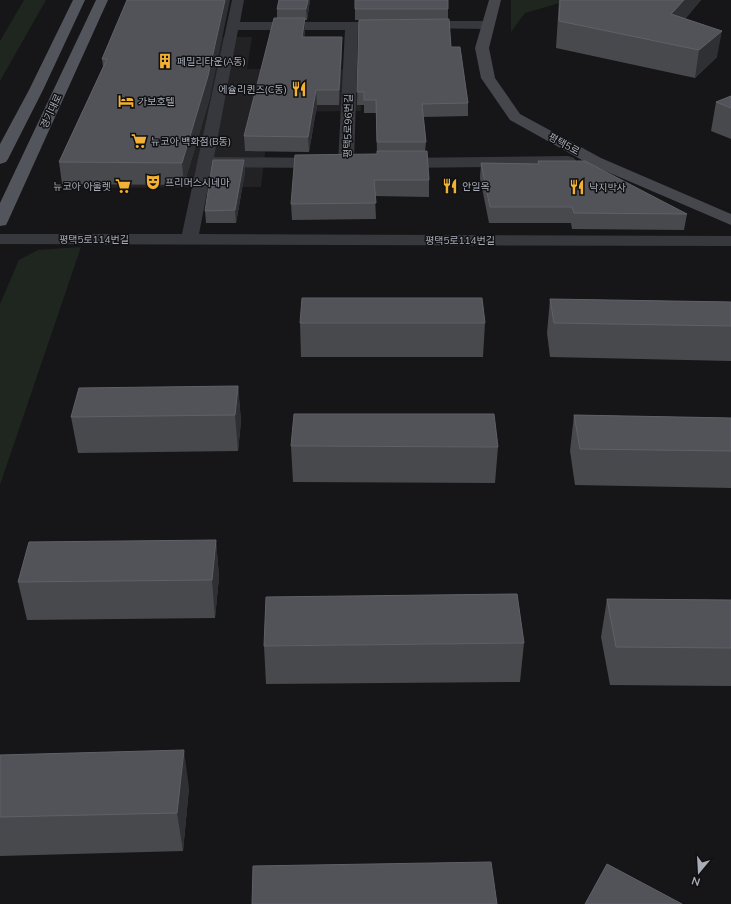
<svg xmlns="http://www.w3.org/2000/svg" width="731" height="904" font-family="Mulish,'Noto Sans KR',sans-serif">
  <rect width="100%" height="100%" fill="#161618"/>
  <path fill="#222225" d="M 121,37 L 252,37 L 247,69 L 360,69 L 361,111 L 270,112 L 261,187 L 64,188 Z"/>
  <path fill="#1e261f" d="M 24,0 L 46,0 L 0,81 L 0,41 Z
    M 511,0 L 570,0 L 525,13 L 511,32 Z
    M 81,247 L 0,485 L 0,304 L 19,260 L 38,250 Z"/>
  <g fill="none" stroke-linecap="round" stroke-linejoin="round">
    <path fill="#37383d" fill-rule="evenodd" d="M 232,0 L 244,0 L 240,22 L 388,22 L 393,23 L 394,26 L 393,29 L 388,30 L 358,30 L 354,163 L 352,166 L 346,168 L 340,166 L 338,163 L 345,30 L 238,30 L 214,157 L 324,158 L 330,160 L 332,163 L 330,166 L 324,168 L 212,167 L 199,234 L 731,236 L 731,246 L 0,244 L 0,234 L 182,234 Z
      M 421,21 L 487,21 L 491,22 L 493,25 L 491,28 L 487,29 L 417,28 L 415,25 L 417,22 Z
      M 568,156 L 574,158 L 576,161 L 574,164 L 568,166 L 399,168 L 393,166 L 391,163 L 393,160 L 399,158 Z"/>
    <path fill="#45474d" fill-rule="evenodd" d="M 489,0 L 501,0 L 489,48 L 495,78 L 520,114 L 601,158 L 731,214 L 731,225 L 589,164 L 510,120 L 481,78 L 475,48 Z"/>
    <path fill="#53555c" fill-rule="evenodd" d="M 73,0 L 85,0 L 43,90 L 8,159 L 6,162 L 0,164 L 0,144 L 29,90 Z
      M 96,0 L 108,0 L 8,221 L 6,225 L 0,226 L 0,203 Z"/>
  </g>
  <path fill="#47494d" d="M 127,0 L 210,97 L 184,185 L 62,184 L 59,162 L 103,67 L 102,59 Z
    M 279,0 L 310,0 L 307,20 L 305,20 L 305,32 L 304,37 L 342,37 L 342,51 L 339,105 L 317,105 L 309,152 L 245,151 L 244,136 L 277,18 L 277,9 Z
    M 355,0 L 448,9 L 448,19 L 451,47 L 468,103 L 468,116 L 423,117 L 426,142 L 425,151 L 429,180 L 429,197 L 375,196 L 376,219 L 292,220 L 291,204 L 377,154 L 376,113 L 364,113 L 364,105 L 357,105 L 359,20 L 355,20 Z
    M 559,0 L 701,0 L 685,19 L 717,57 L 695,78 L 556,48 Z
    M 731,96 L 731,139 L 711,131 L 716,102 Z
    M 244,160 L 245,172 L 236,223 L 206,223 L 205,211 Z
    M 538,161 L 687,214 L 684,230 L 572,229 L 571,223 L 489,223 L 480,178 L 481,163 L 538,164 Z
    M 550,299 L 731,302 L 731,361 L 550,357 L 547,333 Z
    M 300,323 L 485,323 L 483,357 L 301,357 Z
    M 238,386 L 241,421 L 238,451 L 78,453 L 71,417 Z
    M 574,415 L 731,418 L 731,488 L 575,485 L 570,451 Z
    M 291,446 L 498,447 L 495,483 L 293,482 Z
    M 216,540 L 219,577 L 215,618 L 27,620 L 18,582 Z
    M 607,599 L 731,600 L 731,686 L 610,685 L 601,637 Z
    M 524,643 L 520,682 L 266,684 L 264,646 Z
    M 0,755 L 189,788 L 183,851 L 0,856 Z"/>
  <path fill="#2f3033" d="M 225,0 L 230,0 L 210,97 L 184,185 L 182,163 Z
    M 308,0 L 310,0 L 307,20 L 306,9 Z
    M 684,0 L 701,0 L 667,41 L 671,14 Z
    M 305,18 L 305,32 L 302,51 L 302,37 Z
    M 722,31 L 717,57 L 695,78 L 699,50 Z
    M 342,37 L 342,51 L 339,105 L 339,90 Z
    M 316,90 L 317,105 L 309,152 L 308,137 Z
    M 244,160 L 245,172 L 236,223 L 235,210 Z
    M 238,386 L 241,421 L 238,451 L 235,415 Z
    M 216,540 L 219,577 L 215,618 L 212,580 Z
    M 184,750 L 189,788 L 183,851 L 177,813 Z"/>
  <path fill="#525359" stroke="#5f6168" d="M 127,0 L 225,0 L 208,76 L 182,163 L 59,162 L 107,59 L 102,59 Z
    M 279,0 L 308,0 L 306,9 L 277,9 Z
    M 355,0 L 448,0 L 448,9 L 355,9 Z
    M 560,0 L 684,0 L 671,14 L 722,31 L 699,50 L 559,21 Z
    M 274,18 L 305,18 L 302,37 L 342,37 L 339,90 L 316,90 L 308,137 L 244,136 Z
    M 449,19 L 451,47 L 460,47 L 468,103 L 422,104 L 426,142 L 377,142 L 376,100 L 364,100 L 364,92 L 357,92 L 359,20 Z
    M 731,96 L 731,108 L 716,102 Z
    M 377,151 L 427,151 L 429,180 L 374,180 L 376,203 L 291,204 L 295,155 L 377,154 Z
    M 213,160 L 244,160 L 235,210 L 205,211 Z
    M 538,161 L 585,161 L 687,214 L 574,213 L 572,207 L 490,207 L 481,163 L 539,164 Z
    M 302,298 L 482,298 L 485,323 L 300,323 Z
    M 550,299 L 731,302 L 731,326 L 554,323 Z
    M 238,386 L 235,415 L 71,417 L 79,388 Z
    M 294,414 L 494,414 L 498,447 L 291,446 Z
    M 574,415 L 731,418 L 731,451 L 580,449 Z
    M 216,540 L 212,580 L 18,582 L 29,542 Z
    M 517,594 L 524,643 L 264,646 L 266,597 Z
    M 607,599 L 731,600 L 731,648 L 616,647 Z
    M 184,750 L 177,813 L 0,817 L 0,755 Z
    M 491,862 L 497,904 L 252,904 L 253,866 Z
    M 607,864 L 682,904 L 585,904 Z"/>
  <defs>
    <symbol id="building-bare" viewBox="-9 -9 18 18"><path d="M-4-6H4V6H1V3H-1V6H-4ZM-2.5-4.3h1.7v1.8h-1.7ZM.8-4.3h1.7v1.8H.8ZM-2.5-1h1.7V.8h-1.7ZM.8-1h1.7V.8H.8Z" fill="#f2b134" stroke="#111113" stroke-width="2.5" paint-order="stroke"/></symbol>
    <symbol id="restaurant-bare" viewBox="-9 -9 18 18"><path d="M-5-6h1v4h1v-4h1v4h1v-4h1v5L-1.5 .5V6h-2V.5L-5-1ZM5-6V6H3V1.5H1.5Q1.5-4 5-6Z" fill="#f2b134" stroke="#111113" stroke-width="2.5" paint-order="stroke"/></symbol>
    <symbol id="hotel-bare" viewBox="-9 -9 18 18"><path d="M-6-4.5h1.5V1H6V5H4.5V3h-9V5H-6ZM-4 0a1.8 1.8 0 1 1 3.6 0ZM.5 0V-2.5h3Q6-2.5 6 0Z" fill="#f2b134" stroke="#111113" stroke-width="2.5" paint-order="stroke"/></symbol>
    <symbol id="supermarket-bare" viewBox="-9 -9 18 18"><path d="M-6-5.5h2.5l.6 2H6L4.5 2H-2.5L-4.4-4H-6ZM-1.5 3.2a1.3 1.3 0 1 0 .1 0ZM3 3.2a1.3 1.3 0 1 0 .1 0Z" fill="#f2b134" stroke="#111113" stroke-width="2.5" paint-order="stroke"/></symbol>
    <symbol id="theatre-bare" viewBox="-9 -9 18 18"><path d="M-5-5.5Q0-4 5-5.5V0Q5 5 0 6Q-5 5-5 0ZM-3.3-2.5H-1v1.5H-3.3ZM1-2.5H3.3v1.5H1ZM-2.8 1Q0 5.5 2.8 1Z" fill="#f2b134" stroke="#111113" stroke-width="2.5" paint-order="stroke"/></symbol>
  </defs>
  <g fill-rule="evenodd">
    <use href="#building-bare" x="154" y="50" width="22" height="22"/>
    <use href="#restaurant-bare" x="288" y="78" width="22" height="22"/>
    <use href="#hotel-bare" x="115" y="90" width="22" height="22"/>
    <use href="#supermarket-bare" x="128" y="130" width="22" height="22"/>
    <use href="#theatre-bare" x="142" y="171" width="22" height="22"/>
    <use href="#supermarket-bare" x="112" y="175" width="22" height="22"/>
    <use href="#restaurant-bare" x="439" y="175" width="22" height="22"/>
    <use href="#restaurant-bare" x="566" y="176" width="22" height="22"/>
  </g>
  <g text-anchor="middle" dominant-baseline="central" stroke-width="3" stroke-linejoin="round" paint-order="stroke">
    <g font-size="10" fill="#a8adb8" stroke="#111113" text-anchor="start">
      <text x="177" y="61">페밀리타운(A동)</text>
      <text x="287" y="89" text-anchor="end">에슐리퀸즈(C동)</text>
      <text x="138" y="101">가보호텔</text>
      <text x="151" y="141">뉴코아 백화점(B동)</text>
      <text x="165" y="182">프리머스시네마</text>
      <text x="111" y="186" text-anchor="end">뉴코아 아울렛</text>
      <text x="462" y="186">안일옥</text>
      <text x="589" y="187">낙지박사</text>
    </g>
    <g font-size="10" fill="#a8adb8" stroke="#111113">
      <text transform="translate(51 111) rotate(-65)">경기대로</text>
      <text transform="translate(348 126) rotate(-89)">평택5로96번길</text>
      <text transform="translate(564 144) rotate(29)">평택5로</text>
      <text x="94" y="239">평택5로114번길</text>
      <text x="460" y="240">평택5로114번길</text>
    </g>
  </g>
  <g transform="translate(699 872) rotate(198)" stroke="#111113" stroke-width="3" paint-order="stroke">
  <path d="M0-3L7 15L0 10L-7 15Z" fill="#a8adb8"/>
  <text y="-6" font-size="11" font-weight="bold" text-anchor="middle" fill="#a8adb8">N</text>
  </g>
</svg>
